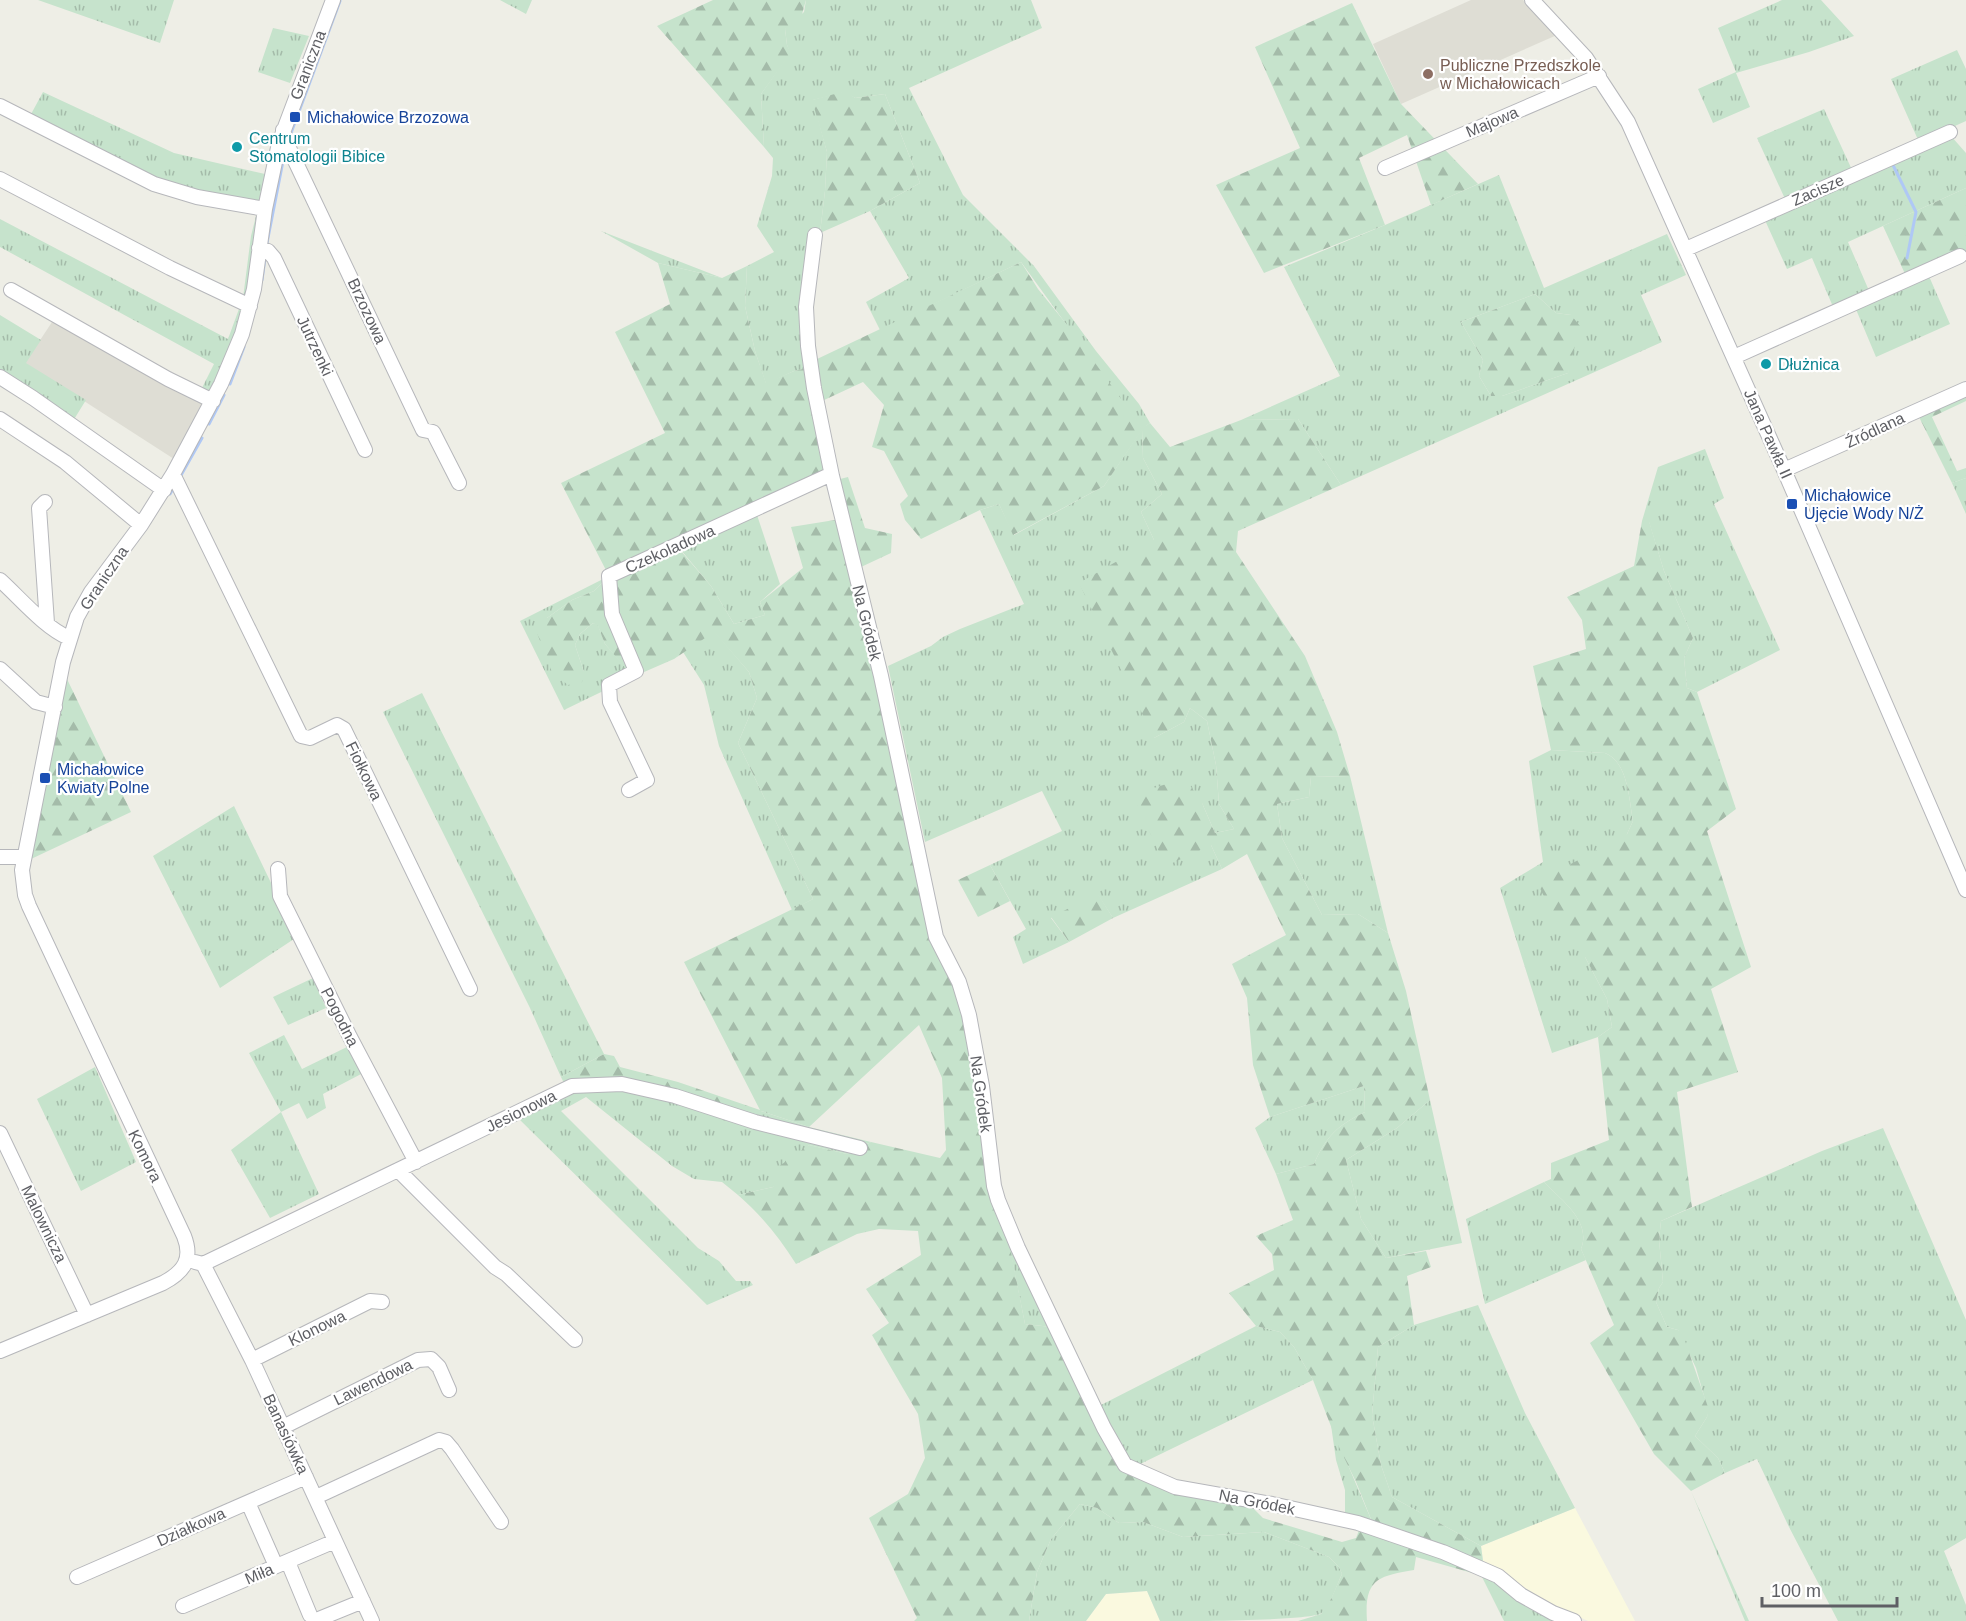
<svg xmlns="http://www.w3.org/2000/svg" width="1966" height="1621" font-family="Arial,sans-serif">
  <defs>
    <pattern id="grass-tufts" width="24" height="20" patternUnits="userSpaceOnUse" patternTransform="scale(1.5)"><rect width="24" height="20" fill="#c6e3cc"/><path d="M3 7l-1-3M5 7V3M7 7l1-3M15 17l-1-3M17 17v-4M19 17l1-3" fill="none" stroke="#a4bba9"/></pattern>
    <pattern id="forest-firs" width="22" height="20" patternUnits="userSpaceOnUse" patternTransform="scale(1.5)"><rect width="22" height="20" fill="#c6e3cc"/><path d="M5 1l3.5 6h-7zM16 11l3.5 6h-7z" fill="#a4bba9"/></pattern>
  </defs>
  <rect width="100%" height="100%" fill="#eeeee6"/>
  <path fill="#faf9df" d="M 1575,1508 L 1635,1621 L 1588,1621 L 1552,1605 L 1483,1561 L 1481,1546 Z
    M 1147,1591 L 1160,1621 L 1086,1621 L 1106,1594 Z"/>
  <path fill="#deddd4" d="M 1471,0 L 1523,0 L 1557,35 L 1401,104 L 1373,44 Z
    M 54,319 L 206,401 L 174,459 L 25,363 Z"/>
  <path fill="url(#grass-tufts)" fill-rule="evenodd" d="M 38,0 L 174,0 L 160,43 Z
    M 500,0 L 532,0 L 526,14 Z
    M 806,0 L 1031,0 L 1042,28 L 909,88 L 963,195 L 1034,266 L 1096,351 L 1139,404 L 1150,423 L 1142,429 L 1143,458 L 1162,494 L 1141,512 L 1154,540 L 1154,738 L 1184,722 L 1190,708 L 1207,721 L 1216,765 L 1219,804 L 1234,829 L 1215,833 L 1202,803 L 1211,845 L 1222,869 L 1113,918 L 1098,895 L 1051,918 L 1069,942 L 1023,964 L 1013,937 L 1026,929 L 990,865 L 1062,831 L 1042,791 L 925,842 L 888,666 L 931,646 L 943,637 L 960,629 L 1024,604 L 980,510 L 999,504 L 1014,535 L 1104,486 L 1142,429 L 1021,262 L 880,330 L 866,302 L 909,278 L 870,211 L 920,183 L 885,94 L 855,98 L 845,92 L 813,100 L 827,152 L 825,191 L 820,233 L 813,230 L 807,368 L 794,371 L 766,384 L 755,351 L 745,306 L 747,266 L 774,252 L 757,226 L 772,176 L 773,158 L 764,147 L 761,94 L 790,53 L 787,45 L 785,29 L 804,12 Z
    M 1782,0 L 1821,0 L 1854,36 L 1809,52 L 1736,73 L 1750,107 L 1713,123 L 1698,89 L 1736,72 L 1718,28 Z
    M 273,28 L 309,36 L 290,83 L 258,72 Z
    M 1957,50 L 1966,69 L 1966,121 L 1919,142 L 1891,79 Z
    M 43,92 L 174,153 L 265,174 L 259,204 L 164,183 L 30,116 Z
    M 1824,109 L 1853,172 L 1786,201 L 1757,138 Z
    M 1951,136 L 1966,153 L 1966,188 L 1848,242 L 1870,293 L 1834,309 L 1812,258 L 1787,269 L 1764,218 Z
    M 1499,175 L 1544,288 L 1667,234 L 1686,275 L 1641,295 L 1662,342 L 1341,485 L 1298,419 L 1241,420 L 1340,376 L 1284,267 L 1385,225 ZM 1535,294 L 1556,313 L 1571,315 L 1568,373 L 1502,396 L 1491,396 L 1479,376 L 1483,360 L 1461,322 Z
    M 257,212 L 245,307 L 226,358 L 206,401 L 200,392 L 214,364 L 0,247 L 0,219 L 228,339 L 243,298 L 251,236 Z
    M 601,231 L 722,278 L 658,263 Z
    M 1928,274 L 1950,324 L 1876,357 L 1855,307 Z
    M 0,315 L 41,340 L 26,363 L 86,400 L 73,421 L 0,374 Z
    M 1705,449 L 1724,498 L 1714,504 L 1780,650 L 1697,692 L 1687,688 L 1684,658 L 1693,638 L 1664,571 L 1649,522 L 1642,521 L 1658,467 Z
    M 1966,478 L 1966,514 L 1952,483 Z
    M 754,506 L 780,584 L 760,602 L 765,615 L 734,624 L 711,586 L 675,543 Z
    M 609,576 L 594,591 L 572,600 L 547,618 L 584,672 L 575,645 L 580,634 L 593,623 L 598,625 L 605,644 L 628,670 L 628,679 L 564,710 L 520,621 Z
    M 714,631 L 749,672 L 757,698 L 738,743 L 813,899 L 792,910 L 719,746 L 704,685 L 683,652 Z
    M 422,693 L 604,1054 L 561,1077 L 530,1008 L 383,712 Z
    M 1551,750 L 1605,753 C 1628,762 1629,799 1633,821 L 1627,834 L 1585,957 L 1607,999 L 1612,1027 L 1598,1037 L 1552,1053 L 1500,888 L 1543,862 L 1529,761 Z
    M 1350,776 L 1388,933 L 1358,914 L 1322,915 L 1282,838 L 1277,804 L 1309,797 L 1311,777 Z
    M 234,806 L 297,937 L 220,988 L 153,856 Z
    M 313,978 L 326,1008 L 288,1025 L 273,997 Z
    M 284,1035 L 302,1069 L 349,1046 L 363,1073 L 323,1094 L 326,1108 L 307,1119 L 299,1103 L 281,1112 L 319,1194 L 270,1218 L 231,1150 L 281,1112 L 249,1053 Z
    M 95,1067 L 136,1162 L 81,1191 L 37,1099 Z
    M 621,1079 L 761,1111 L 809,1127 L 871,1142 L 847,1154 L 809,1145 L 773,1187 L 738,1195 L 722,1182 L 694,1179 L 672,1166 L 586,1097 L 561,1111 L 698,1248 L 719,1261 L 736,1281 L 750,1281 L 753,1285 L 707,1305 L 518,1118 L 569,1093 Z
    M 1364,1086 L 1365,1112 C 1338,1125 1326,1136 1314,1164 L 1276,1174 L 1255,1128 L 1270,1117 Z
    M 1430,1100 L 1462,1243 L 1386,1258 L 1361,1219 L 1346,1160 L 1397,1128 Z
    M 1883,1128 L 1966,1320 L 1966,1538 L 1944,1551 L 1966,1605 L 1966,1621 L 1838,1621 L 1789,1527 L 1757,1459 L 1725,1473 L 1718,1458 L 1695,1436 L 1707,1417 L 1708,1410 L 1696,1368 L 1678,1330 L 1667,1327 L 1656,1302 L 1659,1288 L 1663,1282 L 1659,1240 L 1661,1221 L 1822,1151 Z
    M 1544,1182 C 1561,1200 1592,1221 1581,1249 L 1586,1260 L 1485,1304 L 1466,1219 Z
    M 1006,1230 L 1051,1327 L 1025,1324 Z
    M 1478,1305 L 1525,1413 L 1575,1508 L 1481,1546 L 1392,1497 L 1381,1465 L 1372,1415 L 1378,1347 L 1414,1325 Z
    M 1256,1326 L 1280,1332 L 1294,1347 L 1313,1380 L 1134,1467 L 1123,1457 L 1099,1406 Z
    M 1331,1425 L 1373,1524 L 1345,1514 L 1345,1490 L 1336,1460 Z
    M 1691,1491 L 1749,1621 L 1745,1621 Z
    M 1080,1504 L 1097,1508 L 1119,1523 L 1143,1522 L 1183,1537 L 1264,1532 L 1329,1557 L 1339,1567 L 1342,1574 C 1337,1584 1330,1608 1320,1614 C 1301,1621 1189,1621 1160,1621 L 1147,1591 L 1106,1594 L 1086,1621 L 1029,1621 L 1037,1572 L 1051,1539 Z
    M 1482,1577 L 1497,1580 L 1560,1621 L 1504,1621 Z"/>
  <path fill="url(#forest-firs)" d="M 713,0 L 806,0 L 799,25 L 785,29 L 787,45 L 791,53 L 761,94 L 764,147 L 657,26 Z
    M 1352,3 L 1401,104 L 1478,184 L 1431,205 L 1407,135 L 1359,158 L 1385,225 L 1264,273 L 1216,185 L 1300,148 L 1255,47 Z
    M 846,91 L 855,98 L 885,94 L 920,183 L 870,211 L 820,233 L 825,191 L 827,152 L 812,100 Z
    M 1966,188 L 1966,257 L 1906,276 L 1883,226 Z
    M 1021,262 L 1038,289 L 1072,331 L 1142,428 L 1150,423 L 1170,447 L 1241,420 L 1298,419 L 1341,485 L 1238,531 L 1236,552 L 1305,656 L 1337,732 L 1350,776 L 1311,777 L 1309,797 L 1277,804 L 1282,838 L 1322,915 L 1358,914 L 1388,933 L 1406,991 L 1430,1100 L 1397,1128 L 1346,1160 L 1361,1219 L 1386,1258 L 1426,1251 L 1431,1267 L 1407,1276 L 1414,1325 L 1378,1347 L 1372,1415 L 1381,1465 L 1392,1497 L 1481,1546 L 1483,1561 L 1373,1524 L 1356,1482 L 1339,1447 L 1313,1380 L 1294,1347 L 1280,1332 L 1256,1326 L 1229,1293 L 1274,1270 L 1272,1254 L 1256,1236 L 1293,1220 L 1276,1174 L 1314,1164 C 1326,1136 1338,1125 1365,1112 L 1364,1086 L 1270,1117 L 1253,1065 L 1247,998 L 1232,964 L 1286,935 L 1247,854 L 1222,869 L 1211,845 L 1166,866 L 1132,795 L 1185,778 L 1202,803 L 1215,833 L 1234,829 L 1219,804 L 1216,765 L 1207,721 L 1190,708 L 1184,722 L 1154,738 L 1079,583 L 1154,540 L 1141,512 L 1162,494 L 1143,458 L 1142,430 L 1104,486 L 1013,535 L 999,504 L 980,510 L 921,539 L 905,520 L 900,504 L 908,496 L 884,451 L 872,447 L 884,405 L 863,382 L 822,401 L 815,360 Z
    M 658,263 L 722,278 L 747,266 L 745,306 L 755,351 L 766,383 L 794,371 L 807,368 L 827,473 L 675,544 L 711,586 L 734,624 L 765,615 L 760,602 L 803,568 L 791,527 L 841,519 L 932,940 L 955,982 L 978,1084 L 1025,1324 L 1051,1327 L 1113,1459 L 1127,1474 L 1172,1492 L 1252,1507 L 1263,1518 L 1342,1542 L 1356,1538 L 1360,1528 L 1376,1531 L 1497,1580 L 1416,1557 L 1414,1570 C 1378,1576 1364,1579 1367,1621 L 1298,1621 L 1321,1614 L 1331,1599 L 1342,1574 L 1339,1567 L 1329,1557 L 1264,1532 L 1183,1537 L 1143,1522 L 1119,1523 L 1097,1508 L 1080,1504 L 1051,1539 L 1037,1572 L 1029,1621 L 914,1621 L 917,1618 L 869,1518 L 908,1494 L 925,1458 L 918,1414 L 872,1335 L 889,1323 L 866,1289 L 921,1255 L 918,1231 L 879,1229 L 857,1234 L 796,1264 C 779,1237 761,1215 738,1195 L 773,1187 L 778,1167 L 809,1145 L 847,1154 L 871,1142 L 940,1158 L 946,1150 L 942,1078 L 919,1025 L 809,1127 L 761,1111 L 749,1118 L 621,1079 L 569,1093 L 561,1077 L 604,1054 L 614,1056 L 620,1067 L 678,1082 L 760,1110 L 684,962 L 813,899 L 738,743 L 757,698 L 749,672 L 714,632 L 674,659 L 628,679 L 627,670 L 605,644 L 598,626 L 593,623 L 580,634 L 575,645 L 584,672 L 582,682 L 568,685 L 552,672 L 537,633 L 547,618 L 572,600 L 594,591 L 609,576 L 561,483 L 665,433 L 615,332 L 670,304 Z
    M 1535,294 L 1556,313 L 1571,315 L 1580,326 L 1568,373 L 1502,396 L 1491,396 L 1479,376 L 1483,360 L 1461,322 Z
    M 1966,393 L 1966,401 L 1932,417 L 1957,471 L 1966,468 L 1966,478 L 1952,483 L 1918,415 Z
    M 848,477 L 865,528 L 892,534 L 891,553 L 861,567 L 840,479 Z
    M 1642,521 L 1649,521 L 1664,571 L 1693,638 L 1684,658 L 1687,688 L 1697,692 L 1736,809 L 1707,831 L 1751,967 L 1711,989 L 1738,1072 L 1677,1092 L 1692,1207 L 1661,1221 L 1659,1240 L 1663,1282 L 1659,1288 L 1656,1302 L 1667,1327 L 1678,1330 L 1683,1335 L 1709,1410 L 1707,1417 L 1695,1436 L 1718,1458 L 1725,1473 L 1691,1491 L 1654,1454 L 1590,1343 L 1614,1325 L 1581,1249 C 1592,1221 1561,1200 1544,1182 L 1551,1179 L 1551,1163 L 1609,1140 L 1598,1037 L 1612,1027 L 1607,999 L 1585,957 L 1550,909 L 1537,882 L 1627,834 L 1633,821 C 1629,799 1628,762 1605,753 L 1551,750 L 1533,666 L 1586,649 L 1582,620 L 1567,597 L 1634,566 Z
    M 67,679 L 131,812 L 31,859 L 31,857 Z
    M 990,865 L 1010,901 L 978,917 L 958,880 Z
    M 1098,894 L 1113,918 L 1069,942 L 1051,917 Z"/>
  <g fill="none" stroke-linecap="round" stroke-linejoin="round">
    <path stroke="#afc8f5" stroke-width="3" d="M 291,133 L 340,1
      M 1892,163 L 1916,212 L 1907,258
      M 267,243 L 284,156
      M 262,280 L 265,258
      M 230,384 L 244,347
      M 209,424 L 224,395
      M 180,477 L 202,438
      M 170,494 L 173,489"/>
    <defs>
      <path id="minor" d="M 1532,0 L 1586,58 L 1628,122 L 1784,470 L 1966,890
        M 0,106 L 154,184 L 197,197 L 265,209
        M 283,130 L 288,146 L 423,430 L 433,432 L 459,483
        M 1385,168 L 1599,76
        M 0,179 L 170,268 L 250,306
        M 815,235 L 806,307 L 808,346 L 814,388 L 832,476 L 881,676 L 936,937 L 959,982 L 969,1015 L 982,1086 L 994,1186 L 998,1200 L 1018,1248 L 1104,1428 L 1125,1465 L 1175,1487 L 1272,1504 L 1358,1523 L 1443,1552 L 1498,1576 L 1521,1595 L 1553,1613 L 1574,1621
        M 259,248 L 268,251 L 274,258 L 365,450
        M 1686,249 L 1950,132
        M 11,290 L 168,379 L 213,401
        M 1734,357 L 1960,256
        M 0,377 L 33,398 L 164,490
        M 0,419 L 65,462 L 141,525
        M 1784,470 L 1966,389
        M 173,474 L 301,736 L 310,738 L 337,725 L 344,729 L 470,989
        M 45,502 L 39,508 L 47,623
        M 0,580 C 20,598 45,628 69,638
        M 0,669 L 36,702 L 55,707
        M 629,790 L 647,780 L 610,702 L 609,685 L 636,671 L 612,614 L 609,576 L 825,477 L 832,476
        M 0,857 L 23,857
        M 278,869 L 280,896 L 350,1037 L 416,1162
        M 0,1133 L 87,1315
        M 398,1170 L 495,1267 L 506,1274 L 575,1340
        M 195,1262 L 203,1264 L 252,1360 L 372,1621
        M 203,1264 L 572,1086 L 622,1084 L 675,1096 L 755,1122 L 860,1148
        M 0,1351 L 163,1283 C 184,1272 193,1259 184,1236 L 29,906 L 25,895 L 22,870 L 63,662 L 77,617 L 91,592 L 141,525 L 173,474 L 221,384 L 242,334 L 254,289 L 265,209 L 279,143 L 333,0
        M 252,1360 L 370,1301 L 382,1302
        M 283,1427 L 418,1360 L 431,1359 L 439,1367 L 449,1390
        M 316,1497 L 439,1440 L 446,1442 L 452,1449 L 501,1522
        M 250,1507 L 276,1566
        M 288,1562 L 310,1615
        M 77,1577 L 306,1477
        M 183,1606 L 335,1541
        M 314,1621 L 363,1601"/>
    </defs>
    <use href="#minor" stroke="#b6b7bb" stroke-width="16"/>
    <use href="#minor" stroke="#fff" stroke-width="14"/>
  </g>
  <circle fill="#8d6e63" stroke="#fff" stroke-width="2" cx="1428" cy="74" r="6"/>
  <g fill="#1a4fb4" stroke="#fff" stroke-width="2">
    <rect x="289" y="111" width="12" height="12" rx="3"/>
    <rect x="1786" y="498" width="12" height="12" rx="3"/>
    <rect x="39" y="772" width="12" height="12" rx="3"/>
  </g>
  <g fill="#0f9aa8" stroke="#fff" stroke-width="2">
    <circle cx="237" cy="147" r="6"/>
    <circle cx="1766" cy="364" r="6"/>
  </g>
  <g text-anchor="middle" dominant-baseline="central" stroke-width="4.5" stroke-linejoin="round" paint-order="stroke">
    <g font-size="16" fill="#5e5f64" stroke="#fff">
      <text transform="translate(308 65) rotate(-69)">Graniczna</text>
      <text transform="translate(1492 122) rotate(-23)">Majowa</text>
      <text transform="translate(1818 190) rotate(-24)">Zacisze</text>
      <text transform="translate(367 311) rotate(65)">Brzozowa</text>
      <text transform="translate(315 346) rotate(65)">Jutrzenki</text>
      <text transform="translate(1875 430) rotate(-25)">Źródlana</text>
      <text transform="translate(1768 434) rotate(66)">Jana Pawła II</text>
      <text transform="translate(670 549) rotate(-24)">Czekoladowa</text>
      <text transform="translate(104 578) rotate(-56)">Graniczna</text>
      <text transform="translate(867 623) rotate(76)">Na Gródek</text>
      <text transform="translate(364 771) rotate(64)">Fiołkowa</text>
      <text transform="translate(340 1017) rotate(63)">Pogodna</text>
      <text transform="translate(981 1094) rotate(82)">Na Gródek</text>
      <text transform="translate(521 1111) rotate(-26)">Jesionowa</text>
      <text transform="translate(145 1156) rotate(64)">Komora</text>
      <text transform="translate(44 1224) rotate(64)">Malownicza</text>
      <text transform="translate(317 1328) rotate(-26)">Klonowa</text>
      <text transform="translate(373 1382) rotate(-26)">Lawendowa</text>
      <text transform="translate(286 1434) rotate(65)">Banasiówka</text>
      <text transform="translate(1257 1502) rotate(11)">Na Gródek</text>
      <text transform="translate(191 1527) rotate(-24)">Działkowa</text>
      <text transform="translate(259 1574) rotate(-23)">Miła</text>
    </g>
    <g font-size="16" fill="#785e54" stroke="#fff" text-anchor="start">
      <text x="1440" y="65">Publiczne Przedszkole<tspan x="1440" dy="18">w Michałowicach</tspan></text>
    </g>
    <g font-size="16" fill="#164399" stroke="#fff" text-anchor="start">
      <text x="307" y="117">Michałowice Brzozowa</text>
      <text x="1804" y="495">Michałowice<tspan x="1804" dy="18">Ujęcie Wody N/Ż</tspan></text>
      <text x="57" y="769">Michałowice<tspan x="57" dy="18">Kwiaty Polne</tspan></text>
    </g>
    <g font-size="16" fill="#0d838f" stroke="#fff" text-anchor="start">
      <text x="249" y="138">Centrum<tspan x="249" dy="18">Stomatologii Bibice</tspan></text>
      <text x="1778" y="364">Dłużnica</text>
    </g>
  </g>
  <path d="M1762 1597v9h135v-9" fill="none" stroke="#5e5f64" stroke-width="3"/>
  <text x="1771" y="1597" font-size="18" fill="#5e5f64" stroke="#ffffff" stroke-width="4.5" paint-order="stroke">100 m</text>
</svg>
